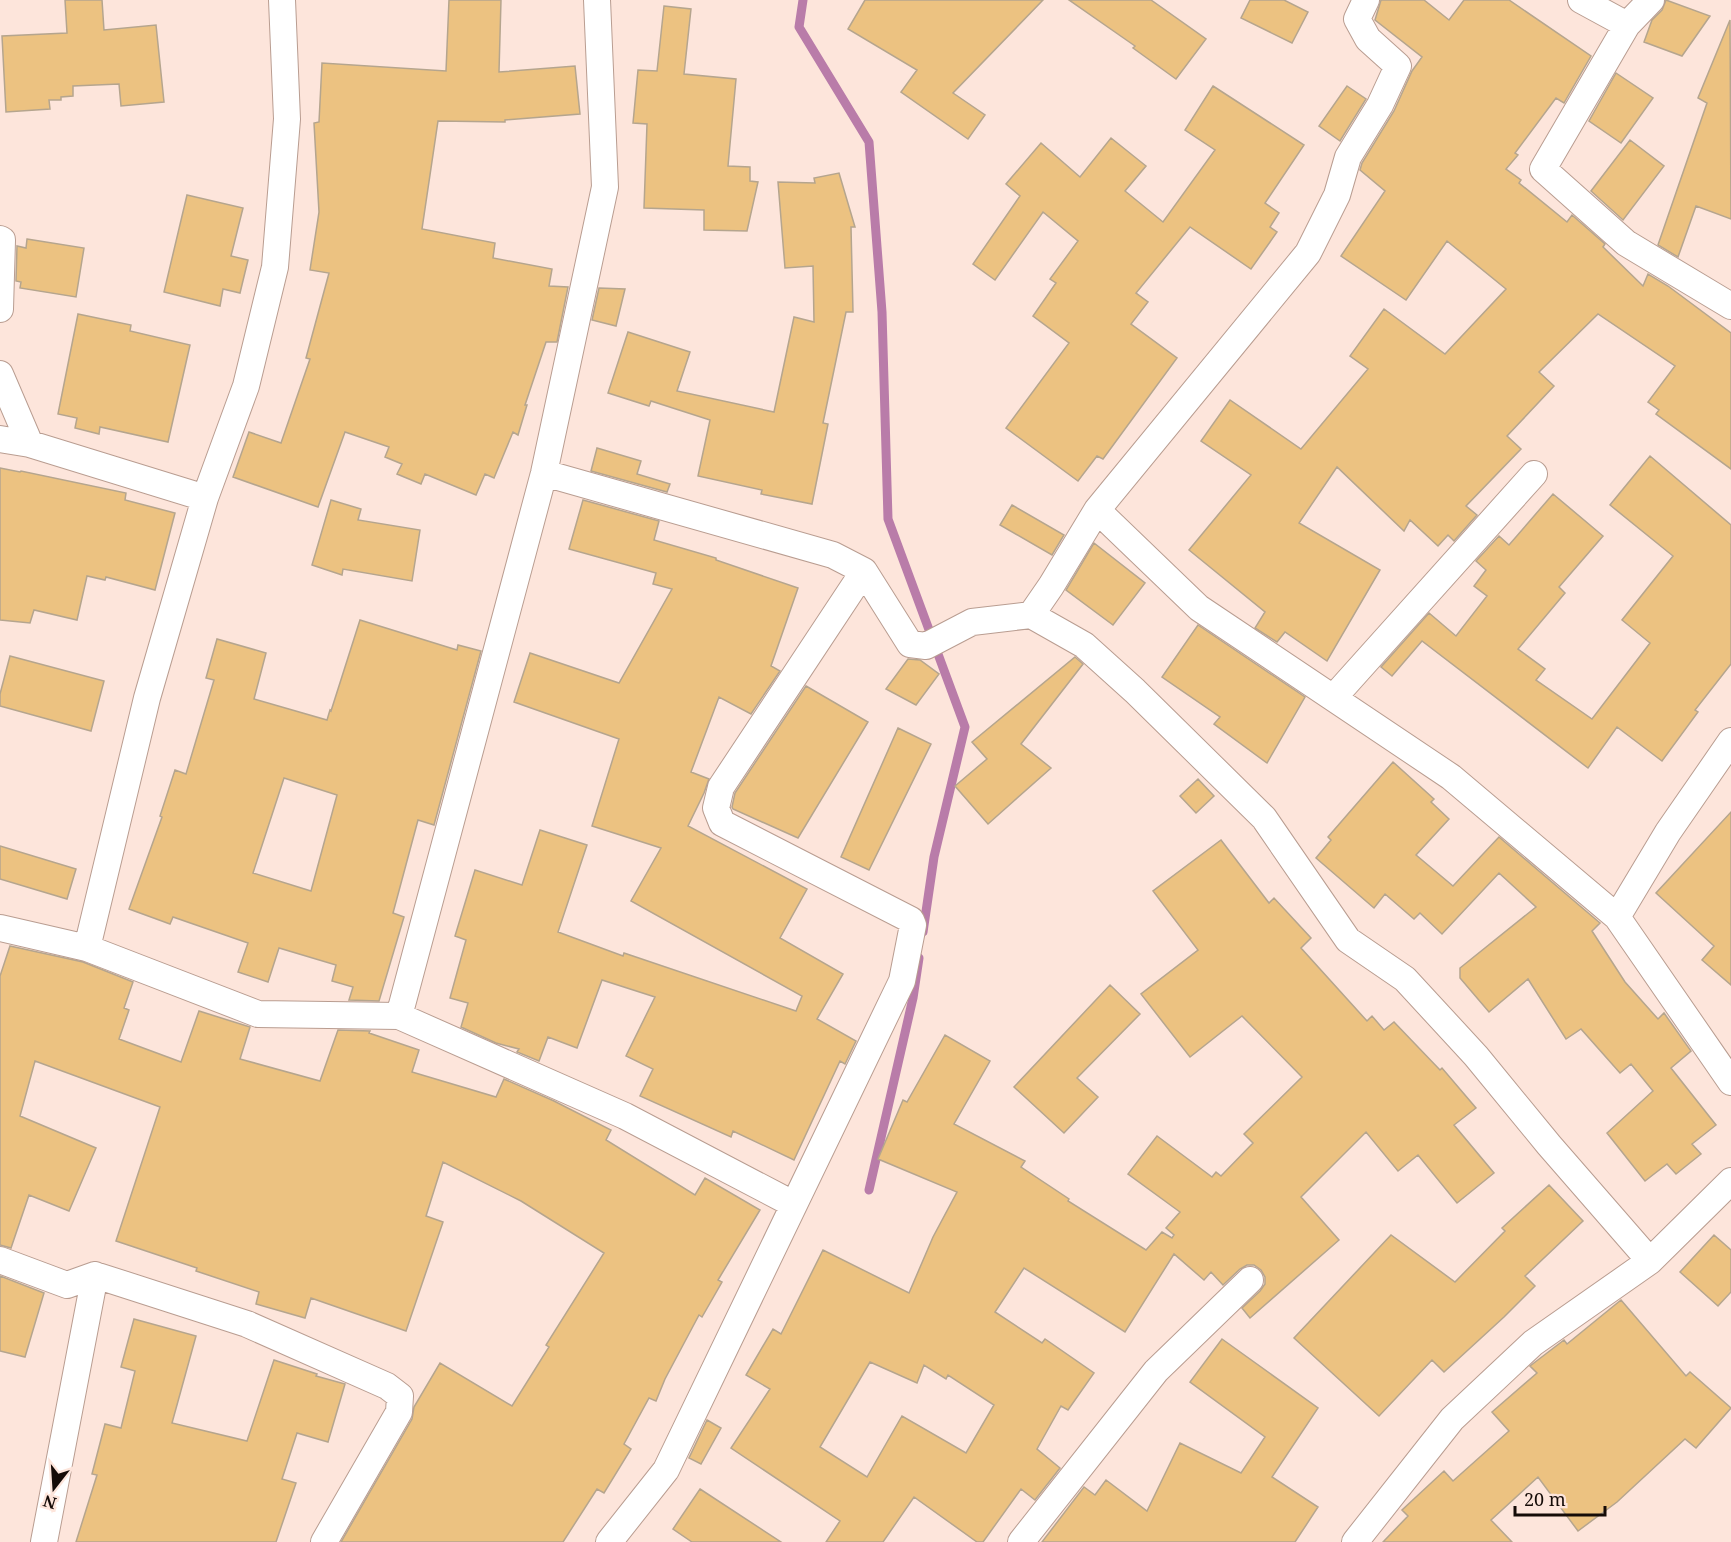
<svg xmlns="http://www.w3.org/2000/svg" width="1731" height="1542" font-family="'Noto Serif',serif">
  <rect width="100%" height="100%" fill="#fde5db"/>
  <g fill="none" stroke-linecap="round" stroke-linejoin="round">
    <path stroke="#b97ca9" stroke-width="9" d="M 803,0 L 799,27 L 869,142 L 882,312 L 888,519 L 965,727 L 934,857 L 923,932
      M 869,1190 L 913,998 L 919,958"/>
  </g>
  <path fill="#ecc281" stroke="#b5a58e" stroke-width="1.5" fill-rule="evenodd" d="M 65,0 L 102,0 L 104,30 L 156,25 L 164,102 L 121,106 L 119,84 L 73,86 L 73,96 L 61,97 L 61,100 L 49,100 L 50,109 L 6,112 L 2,36 L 67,33 Z
    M 449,0 L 501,0 L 499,72 L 575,66 L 580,114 L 505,120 L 505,122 L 438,121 L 422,229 L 495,243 L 493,258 L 552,269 L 549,286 L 568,287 L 557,342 L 546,342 L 525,405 L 527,405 L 518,435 L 513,432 L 494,478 L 485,474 L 476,495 L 425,474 L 421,484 L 397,474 L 402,464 L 385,457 L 389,447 L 345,432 L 318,507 L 233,477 L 249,432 L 281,443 L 310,359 L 306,358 L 329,273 L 310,270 L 319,212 L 314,123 L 319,122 L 322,63 L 446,71 Z
    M 865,0 L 1043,0 L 953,93 L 985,115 L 968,139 L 901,92 L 917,70 L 848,29 Z
    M 1069,0 L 1151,0 L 1206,39 L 1176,79 L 1133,48 L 1135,46 Z
    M 1250,0 L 1284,0 L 1308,12 L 1292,43 L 1241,18 Z
    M 1381,0 L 1424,0 L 1449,20 L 1464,0 L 1509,0 L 1591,56 L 1564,103 L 1556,98 L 1515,153 L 1518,155 L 1506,169 L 1521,180 L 1519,183 L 1567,222 L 1572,215 L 1605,244 L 1603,247 L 1643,286 L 1648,274 L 1668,286 L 1731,333 L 1731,469 L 1656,414 L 1659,410 L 1648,402 L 1675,366 L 1598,314 L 1539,372 L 1554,386 L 1507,436 L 1521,449 L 1466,506 L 1477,515 L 1454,541 L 1448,535 L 1438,546 L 1410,520 L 1404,531 L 1337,467 L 1299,523 L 1380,570 L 1327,661 L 1285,632 L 1277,642 L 1255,628 L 1265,612 L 1189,550 L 1251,475 L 1201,441 L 1230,400 L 1301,449 L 1368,369 L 1350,356 L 1384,309 L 1445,354 L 1506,289 L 1447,241 L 1406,300 L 1341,256 L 1385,191 L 1360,170 L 1362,163 L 1394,111 L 1412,71 L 1422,57 L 1375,20 Z
    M 1666,0 L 1710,16 L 1682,56 L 1644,42 L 1652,20 L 1662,10 Z
    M 664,6 L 691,9 L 684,74 L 736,79 L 728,166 L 750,167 L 750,181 L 758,182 L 747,231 L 704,230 L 704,210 L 644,208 L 647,124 L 633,123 L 638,70 L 657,71 Z
    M 1730,20 L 1731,219 L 1696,206 L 1678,257 L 1658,245 L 1707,103 L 1698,98 Z
    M 1616,73 L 1653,98 L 1621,143 L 1589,121 Z
    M 1213,86 L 1304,145 L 1265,203 L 1279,213 L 1270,227 L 1277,232 L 1251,269 L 1190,227 L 1136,293 L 1148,302 L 1131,324 L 1177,358 L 1103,459 L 1097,456 L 1078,481 L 1006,428 L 1069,343 L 1033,316 L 1056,283 L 1050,279 L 1078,241 L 1043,212 L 995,280 L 973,264 L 1020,196 L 1006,184 L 1041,143 L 1080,177 L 1111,138 L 1146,166 L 1125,191 L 1163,222 L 1215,150 L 1185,130 Z
    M 1347,86 L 1366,99 L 1340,141 L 1319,126 Z
    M 1630,140 L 1664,166 L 1623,220 L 1591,191 Z
    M 839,173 L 855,227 L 851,227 L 853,312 L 846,312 L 823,423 L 828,424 L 812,504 L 761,494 L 762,490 L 698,476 L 710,420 L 651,401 L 649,406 L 608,393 L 628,332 L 690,352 L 677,391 L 774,412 L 794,317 L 814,322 L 813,266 L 785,268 L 778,182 L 815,183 L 814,178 Z
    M 187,195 L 243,208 L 231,256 L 248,260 L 240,293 L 223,289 L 220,306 L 164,292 Z
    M 27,239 L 84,248 L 76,297 L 20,288 L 21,282 L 16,281 L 17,246 L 26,248 Z
    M 599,288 L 625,289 L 616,326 L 592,320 Z
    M 78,314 L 131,325 L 130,331 L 190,345 L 168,442 L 100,427 L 99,434 L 75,428 L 77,418 L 58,414 Z
    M 597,448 L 641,461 L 637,474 L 670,484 L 667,492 L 591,471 Z
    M 1650,456 L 1731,525 L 1731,664 L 1695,710 L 1698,712 L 1662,761 L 1617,727 L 1588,768 L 1422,641 L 1392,676 L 1381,667 L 1429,613 L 1456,636 L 1487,596 L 1474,586 L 1486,570 L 1476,561 L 1499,536 L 1509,545 L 1553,494 L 1603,536 L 1559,587 L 1565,593 L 1518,649 L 1545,669 L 1536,680 L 1592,719 L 1650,643 L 1622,620 L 1673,556 L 1610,505 Z
    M 0,468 L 20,472 L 21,471 L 126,493 L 125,500 L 175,513 L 155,590 L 106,577 L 105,580 L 87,576 L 77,620 L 34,610 L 30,623 L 0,620 Z
    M 331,500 L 361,509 L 358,520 L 420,530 L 412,581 L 343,569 L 342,575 L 312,565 Z
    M 583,500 L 659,521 L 654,540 L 716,558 L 716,560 L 798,588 L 771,666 L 780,671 L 751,714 L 719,697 L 691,772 L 709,779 L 704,793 L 688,826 L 807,889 L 780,938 L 843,974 L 817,1019 L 856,1041 L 845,1064 L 840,1061 L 794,1160 L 733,1131 L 731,1137 L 640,1096 L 653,1069 L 626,1056 L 655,997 L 602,980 L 577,1048 L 548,1037 L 539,1061 L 517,1052 L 519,1049 L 496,1043 L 461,1027 L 468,1003 L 450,998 L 466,940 L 455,936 L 475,870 L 522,885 L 540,830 L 587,845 L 558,932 L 623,956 L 624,953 L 796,1011 L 802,996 L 631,901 L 661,848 L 592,826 L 619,739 L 514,702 L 530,653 L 619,683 L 672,589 L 653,584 L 656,573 L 569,549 Z
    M 1012,505 L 1064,535 L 1052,555 L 1000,525 Z
    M 1094,543 L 1145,583 L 1113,625 L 1066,590 Z
    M 360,620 L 457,650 L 458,645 L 481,651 L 434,825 L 418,820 L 393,913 L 404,917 L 379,1001 L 349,1000 L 353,987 L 332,981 L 336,965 L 279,948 L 268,982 L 238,972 L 248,943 L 173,917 L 170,924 L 129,909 L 162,817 L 160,816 L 175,770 L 186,774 L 214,680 L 206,678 L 217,639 L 266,653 L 254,699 L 327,720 L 330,710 L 331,711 ZM 284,778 L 337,795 L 311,891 L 253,873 Z
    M 1198,625 L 1305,697 L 1267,763 L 1214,724 L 1220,717 L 1162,677 Z
    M 10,656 L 104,681 L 91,731 L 0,706 L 0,694 Z
    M 1075,657 L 1083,664 L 1021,744 L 1051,768 L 988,824 L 955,786 L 987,759 L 972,742 Z
    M 908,659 L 920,660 L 939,674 L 916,705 L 886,689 Z
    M 806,686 L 868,722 L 798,838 L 733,809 L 732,807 L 735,793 Z
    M 898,728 L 931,744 L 869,870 L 841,857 Z
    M 1393,762 L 1434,799 L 1431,802 L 1449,819 L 1416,855 L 1453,886 L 1499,837 L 1600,923 L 1592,931 L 1625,982 L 1658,1019 L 1664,1013 L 1691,1051 L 1671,1068 L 1716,1125 L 1692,1144 L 1701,1154 L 1676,1174 L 1667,1164 L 1645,1181 L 1607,1133 L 1653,1091 L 1631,1064 L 1620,1073 L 1581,1029 L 1566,1039 L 1528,979 L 1489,1012 L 1460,978 L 1460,968 L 1536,907 L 1499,873 L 1442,934 L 1420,913 L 1414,919 L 1385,894 L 1374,908 L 1316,858 L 1331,840 L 1328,837 Z
    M 1198,779 L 1214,796 L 1196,813 L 1180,796 Z
    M 1731,812 L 1731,985 L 1702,960 L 1714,946 L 1656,893 Z
    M 1221,840 L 1269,903 L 1274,898 L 1311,938 L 1301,948 L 1367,1021 L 1372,1016 L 1384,1030 L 1394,1022 L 1440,1070 L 1442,1068 L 1476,1108 L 1454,1125 L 1494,1173 L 1457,1203 L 1418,1155 L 1398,1171 L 1366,1132 L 1301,1197 L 1339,1240 L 1250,1318 L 1242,1308 L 1260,1291 L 1265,1284 L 1265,1277 L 1261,1270 L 1254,1265 L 1247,1265 L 1240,1269 L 1223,1285 L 1211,1272 L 1204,1280 L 1174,1254 L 1125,1332 L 1024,1268 L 995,1312 L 1042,1343 L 1045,1339 L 1094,1373 L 1068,1410 L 1061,1406 L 1037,1449 L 1060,1468 L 1035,1500 L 1021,1489 L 983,1542 L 977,1542 L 914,1497 L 883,1542 L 826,1542 L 840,1521 L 731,1448 L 770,1389 L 746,1375 L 773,1329 L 781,1334 L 823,1250 L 909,1293 L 933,1237 L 957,1192 L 878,1159 L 903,1100 L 907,1102 L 945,1035 L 990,1061 L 954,1124 L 1025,1161 L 1021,1167 L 1069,1199 L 1068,1201 L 1146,1250 L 1162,1232 L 1172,1238 L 1174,1235 L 1166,1228 L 1180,1212 L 1128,1174 L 1157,1136 L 1212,1177 L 1216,1172 L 1221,1176 L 1253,1143 L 1244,1134 L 1302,1077 L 1242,1016 L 1190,1057 L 1141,994 L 1198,950 L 1153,891 ZM 870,1362 L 917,1383 L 924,1365 L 946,1379 L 948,1375 L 994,1405 L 966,1453 L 902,1416 L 867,1477 L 820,1447 Z
    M 0,846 L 76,869 L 67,899 L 0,879 Z
    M 10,946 L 83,962 L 133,982 L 124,1008 L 129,1010 L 119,1039 L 181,1062 L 199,1011 L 250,1027 L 240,1059 L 320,1081 L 338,1030 L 370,1031 L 369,1033 L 419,1050 L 412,1072 L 496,1097 L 504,1079 L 554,1101 L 611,1130 L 606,1140 L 695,1195 L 705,1178 L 760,1210 L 718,1280 L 722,1282 L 702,1317 L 699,1315 L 665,1379 L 656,1401 L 649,1398 L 624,1444 L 631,1449 L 604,1493 L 597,1489 L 563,1542 L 341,1542 L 412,1419 L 414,1407 L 440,1363 L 512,1406 L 549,1347 L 546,1345 L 604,1253 L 521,1201 L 443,1162 L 426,1216 L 443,1222 L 406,1331 L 311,1298 L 305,1318 L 256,1304 L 259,1292 L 196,1271 L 197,1268 L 116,1241 L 160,1107 L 35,1061 L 20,1116 L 96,1148 L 69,1211 L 29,1195 L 11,1248 L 0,1245 L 0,976 Z
    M 1110,985 L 1140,1014 L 1077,1078 L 1098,1097 L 1064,1133 L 1014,1087 Z
    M 1549,1185 L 1583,1221 L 1525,1276 L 1535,1286 L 1504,1317 L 1444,1372 L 1432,1360 L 1379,1416 L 1294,1338 L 1391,1235 L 1455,1282 L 1505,1231 L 1502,1228 Z
    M 1714,1235 L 1731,1250 L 1731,1292 L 1718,1306 L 1680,1272 Z
    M 0,1276 L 44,1293 L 25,1357 L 0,1351 Z
    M 1621,1300 L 1686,1376 L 1690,1372 L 1731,1408 L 1696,1448 L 1685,1439 L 1617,1502 L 1578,1531 L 1538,1477 L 1491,1520 L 1512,1542 L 1383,1542 L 1408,1516 L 1402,1510 L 1444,1471 L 1453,1481 L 1509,1431 L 1492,1412 L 1537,1373 L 1530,1366 L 1564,1340 L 1567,1344 Z
    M 134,1319 L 196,1336 L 172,1423 L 247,1441 L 274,1360 L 317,1374 L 316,1376 L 345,1384 L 328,1442 L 297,1433 L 282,1479 L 296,1483 L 276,1542 L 76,1542 L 97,1475 L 92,1474 L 105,1424 L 121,1428 L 135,1371 L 121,1367 Z
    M 1222,1339 L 1318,1408 L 1272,1477 L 1318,1507 L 1295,1542 L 1042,1542 L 1084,1487 L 1095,1495 L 1106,1480 L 1147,1511 L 1180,1443 L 1241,1473 L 1265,1437 L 1190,1382 Z
    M 707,1420 L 721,1428 L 701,1464 L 689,1458 Z
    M 700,1489 L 781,1542 L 692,1542 L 673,1529 Z"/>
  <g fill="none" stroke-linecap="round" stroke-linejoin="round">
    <defs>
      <path id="minor" d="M 1581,0 L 1627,25
        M 1651,0 L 1627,25 L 1543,169 L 1626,243 L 1731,306
        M 0,239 L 2,240 L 0,309
        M 0,374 L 30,444
        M 0,439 L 30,444 L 205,498
        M 544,473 L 833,555 L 864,571 L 910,644 L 926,646 L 972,622 L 1031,615 L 1084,645 L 1135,691 L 1264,818 L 1348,940 L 1405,979 L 1476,1056 L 1549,1145 L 1650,1261
        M 1097,510 L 1199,608 L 1451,777 L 1617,917 L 1731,1082
        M 1031,615 L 1051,586 L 1097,510 L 1308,253 L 1337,195 L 1348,157 L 1380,105 L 1398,66 L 1368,39 L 1357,19 L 1366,0
        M 1334,697 L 1534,474
        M 1617,917 L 1668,832 L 1731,741
        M 0,928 L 87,948 L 258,1014 L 399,1016 L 625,1116 L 793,1204
        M 87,948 L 147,698 L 205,498 L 246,386 L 275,267 L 287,119 L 282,0
        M 399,1016 L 544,473 L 605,187 L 597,0
        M 0,1260 L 67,1285 L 95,1275 L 247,1324 L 387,1386 L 400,1396 L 399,1412 L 324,1542
        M 44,1542 L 95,1275
        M 609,1542 L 666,1470 L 902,981 L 913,925 L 911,920 L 722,823 L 716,808 L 721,787 L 864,571
        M 1021,1542 L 1156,1371 L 1250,1280
        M 1355,1542 L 1452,1419 L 1533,1343 L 1650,1261 L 1731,1181"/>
    </defs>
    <use href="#minor" stroke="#b99d91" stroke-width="28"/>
    <use href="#minor" stroke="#fff" stroke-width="26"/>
  </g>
  <g transform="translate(54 1488) rotate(197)" stroke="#fde5db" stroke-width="4.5" paint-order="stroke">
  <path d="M0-4.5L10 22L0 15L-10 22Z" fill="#150b07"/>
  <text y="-9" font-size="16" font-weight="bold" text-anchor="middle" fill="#150b07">N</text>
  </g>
  <path d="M1515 1506v9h90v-9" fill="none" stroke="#150b07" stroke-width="3"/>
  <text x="1524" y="1506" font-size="18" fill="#150b07" stroke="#fde5db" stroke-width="4.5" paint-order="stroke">20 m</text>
</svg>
